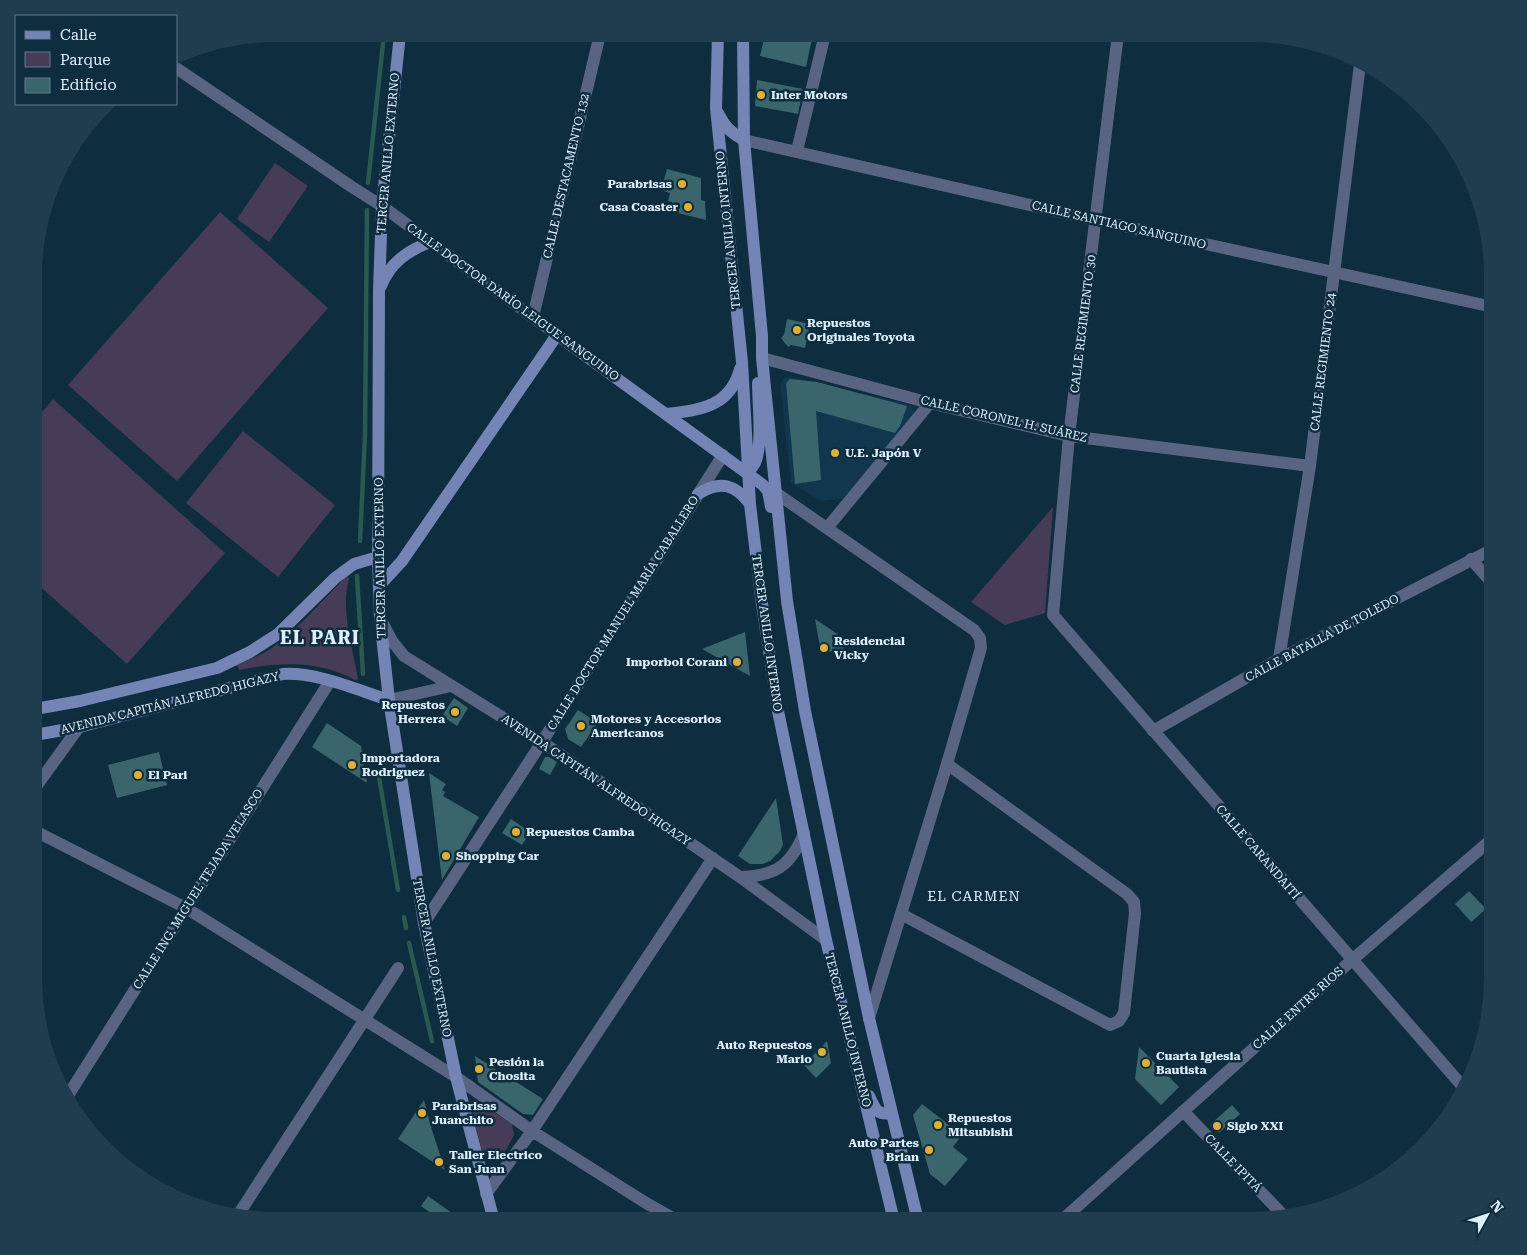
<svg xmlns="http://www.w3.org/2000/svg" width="1527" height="1255" font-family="'Roboto Serif',serif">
  <rect width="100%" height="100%" fill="#0e2d3f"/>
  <path fill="#10374e" d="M 788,376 L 907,404 L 912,407 L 915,412 L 910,423 L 842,499 L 821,501 L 791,483 L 780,383 L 785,377 Z"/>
  <path fill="#463c57" d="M 275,163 L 308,186 L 269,242 L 237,219 Z
    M 220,212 L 328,308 L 177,481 L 68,385 Z
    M 53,399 L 225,553 L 127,664 L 35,582 L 36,419 Z
    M 243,431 L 335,505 L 278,577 L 186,503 Z
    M 1053,507 L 1045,613 L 1005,625 L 971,602 Z
    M 347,576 L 349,579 C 340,610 353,648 358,679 L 355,680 C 319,660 278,662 239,670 L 237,665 C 248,660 259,656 269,650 C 299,630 321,600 347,576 Z
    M 471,1108 L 488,1108 L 512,1124 L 514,1135 L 506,1150 L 496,1158 L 482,1151 Z"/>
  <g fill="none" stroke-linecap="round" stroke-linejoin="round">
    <path stroke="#2a594f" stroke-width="4.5" d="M 368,183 L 384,34
      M 360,541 L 365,435 L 367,210
      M 357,576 L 363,674
      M 379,777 L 398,890
      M 404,917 L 406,928
      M 409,943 L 432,1041"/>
  </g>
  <path fill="#3a656c" d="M 765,34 L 813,34 L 806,67 L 760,56 Z
    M 757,80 L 803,89 L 798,114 L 755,106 Z
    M 667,169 L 701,178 L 701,200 L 705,201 L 706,220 L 670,211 L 672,202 L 668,201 L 670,193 L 661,190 Z
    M 787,319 L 810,324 L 805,348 L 791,345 L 788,347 L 781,338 L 784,335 Z
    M 790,379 L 817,382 L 907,406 L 900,426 L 895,433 L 816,411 L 821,480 L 795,484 L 786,383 Z
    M 815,619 L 842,637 L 844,649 L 821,653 Z
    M 745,632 L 750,676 L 702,649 Z
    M 454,698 L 468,708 L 457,726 L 442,716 Z
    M 578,710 L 598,723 L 581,747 L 568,739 L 565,729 Z
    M 327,723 L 361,746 L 367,783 L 312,747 Z
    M 159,752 L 167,785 L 117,798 L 108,765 Z
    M 545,757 L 549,757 L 557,762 L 550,775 L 539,769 Z
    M 429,773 L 446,784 L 442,790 L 445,792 L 443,796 L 479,817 L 442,880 Z
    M 776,798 L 783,845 L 780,851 L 770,861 L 763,864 L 750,864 L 738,856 Z
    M 511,819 L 530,832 L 522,845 L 502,833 Z
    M 1469,891 L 1486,909 L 1471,922 L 1455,904 Z
    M 827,1041 L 831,1063 L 816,1078 L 804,1065 Z
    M 1139,1047 L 1179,1087 L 1161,1105 L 1135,1079 Z
    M 475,1056 L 543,1099 L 533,1115 L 523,1114 L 478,1082 Z
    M 424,1100 L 431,1127 L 445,1170 L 398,1139 Z
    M 922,1104 L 962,1135 L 953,1147 L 968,1159 L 945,1186 L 930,1174 L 913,1115 Z
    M 1232,1105 L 1240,1114 L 1219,1133 L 1211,1124 Z
    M 428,1196 L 463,1221 L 442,1221 L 421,1206 Z"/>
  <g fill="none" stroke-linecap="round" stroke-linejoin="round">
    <path stroke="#596483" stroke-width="12" d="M 389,34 L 399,36
      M 1118,34 L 1069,436 L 1053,615 L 1464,1088
      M 176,68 L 352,187 L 382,206 L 557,335
      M 744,140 L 1096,220 L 1493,307
      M 797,151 L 825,34
      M 533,317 L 600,34
      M 762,358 L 930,403 L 1069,436 L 1310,466
      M 776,493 L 974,630 L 980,638 L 981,648 L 947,764 L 869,1018
      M 827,528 L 930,403
      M 1471,559 L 1493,584
      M 381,620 L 392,641 L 404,656 L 542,742 L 740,877 L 826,940
      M 1279,659 L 1310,466 L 1360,64
      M 389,700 L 451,686
      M 1153,731 L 1279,659 L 1493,549
      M 35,788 L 79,727
      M 35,831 L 186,908 L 456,1077 L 532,1131 L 646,1203 L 678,1221
      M 740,877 C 775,876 791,866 804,833
      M 901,914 L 1110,1025 L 1119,1021 L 1124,1013 L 1135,913 L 1134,902 L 1127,894 L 947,764
      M 424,923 L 542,742 L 723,455
      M 67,1097 L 330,681
      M 1183,1111 L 1283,1215
      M 486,1194 L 532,1131 L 713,858
      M 238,1215 L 398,968
      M 1061,1221 L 1352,960 L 1493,838"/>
    <path stroke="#7384b5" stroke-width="12" d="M 400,34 L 382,206 L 379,291 L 378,557 L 380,618 L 389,700 L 424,923 L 456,1077 L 494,1221
      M 718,34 L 716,108 L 742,362 L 750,504 L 761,597 L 778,711 L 826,940 L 894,1221
      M 743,34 L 744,140 L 762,336 L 762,358 L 787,601 L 805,711 L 869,1018 L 918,1221
      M 718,113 C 725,127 730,132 744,140
      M 381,286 C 390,263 407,251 430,242
      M 667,414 C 700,410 730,407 740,369
      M 748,473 C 750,470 753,466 755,463 C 763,445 758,403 758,383
      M 698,494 C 720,480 735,484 750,504
      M 379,586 L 402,561 L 557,335 L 763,485 L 768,491 L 771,507
      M 35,709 L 80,701 L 217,668 L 250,652 L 278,634 L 335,578 L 354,564 L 378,557
      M 35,735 L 79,727 L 283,674 C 317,672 357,690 389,700
      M 869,1096 C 875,1108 876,1116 892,1113"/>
  </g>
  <g fill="#e1af34" stroke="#0e2d3f" stroke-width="2">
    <circle cx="761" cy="95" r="5"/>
    <circle cx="682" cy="184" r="5"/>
    <circle cx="688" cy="207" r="5"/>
    <circle cx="797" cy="330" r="5"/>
    <circle cx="835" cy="453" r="5"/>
    <circle cx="824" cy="648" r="5"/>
    <circle cx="737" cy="662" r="5"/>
    <circle cx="455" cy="712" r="5"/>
    <circle cx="581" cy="726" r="5"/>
    <circle cx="352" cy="765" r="5"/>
    <circle cx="138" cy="775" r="5"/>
    <circle cx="516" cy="832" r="5"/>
    <circle cx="446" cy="856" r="5"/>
    <circle cx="822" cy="1052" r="5"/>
    <circle cx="1146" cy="1063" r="5"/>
    <circle cx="479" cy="1069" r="5"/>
    <circle cx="422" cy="1113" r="5"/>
    <circle cx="938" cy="1125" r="5"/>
    <circle cx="1217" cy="1126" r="5"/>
    <circle cx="929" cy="1150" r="5"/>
    <circle cx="439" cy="1162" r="5"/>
  </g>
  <g text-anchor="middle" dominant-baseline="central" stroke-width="5" stroke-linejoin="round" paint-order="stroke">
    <g font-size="12" font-weight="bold" fill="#deeffc" stroke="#0e2d3f" text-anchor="start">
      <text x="771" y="95">Inter Motors</text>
      <text x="672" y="184" text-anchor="end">Parabrisas</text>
      <text x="678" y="207" text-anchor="end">Casa Coaster</text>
      <text x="807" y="323">Repuestos<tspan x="807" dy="14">Originales Toyota</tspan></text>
      <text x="845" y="453">U.E. Japón V</text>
      <text x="834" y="641">Residencial<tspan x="834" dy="14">Vicky</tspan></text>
      <text x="727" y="662" text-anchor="end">Imporbol Corani</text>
      <text x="445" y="705" text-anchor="end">Repuestos<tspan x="445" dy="14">Herrera</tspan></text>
      <text x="591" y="719">Motores y Accesorios<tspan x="591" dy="14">Americanos</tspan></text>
      <text x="362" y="758">Importadora<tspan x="362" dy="14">Rodriguez</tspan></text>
      <text x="148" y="775">El Pari</text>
      <text x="526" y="832">Repuestos Camba</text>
      <text x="456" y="856">Shopping Car</text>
      <text x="812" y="1045" text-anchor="end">Auto Repuestos<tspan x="812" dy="14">Mario</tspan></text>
      <text x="1156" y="1056">Cuarta Iglesia<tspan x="1156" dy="14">Bautista</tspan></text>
      <text x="489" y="1062">Pesión la<tspan x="489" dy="14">Chosita</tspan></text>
      <text x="432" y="1106">Parabrisas<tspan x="432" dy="14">Juanchito</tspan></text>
      <text x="948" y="1118">Repuestos<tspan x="948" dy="14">Mitsubishi</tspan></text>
      <text x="1227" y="1126">Siglo XXI</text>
      <text x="919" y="1143" text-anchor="end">Auto Partes<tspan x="919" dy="14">Brian</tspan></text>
      <text x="449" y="1155">Taller Electrico<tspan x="449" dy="14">San Juan</tspan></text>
    </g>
    <g font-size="12" fill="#deeffc" stroke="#0e2d3f">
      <text transform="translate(388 153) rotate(-85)">TERCER ANILLO EXTERNO</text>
      <text transform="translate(566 176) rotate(-77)">CALLE DESTACAMENTO 132</text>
      <text transform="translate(1119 225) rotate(13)">CALLE SANTIAGO SANGUINO</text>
      <text transform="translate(728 230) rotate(-96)">TERCER ANILLO INTERNO</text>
      <text transform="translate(513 302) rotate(36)">CALLE DOCTOR DARÍO LEIGUE SANGUINO</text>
      <text transform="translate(1083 324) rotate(-83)">CALLE REGIMIENTO 30</text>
      <text transform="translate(1323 362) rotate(-83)">CALLE REGIMIENTO 24</text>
      <text transform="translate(1004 419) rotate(13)">CALLE CORONEL H. SUÁREZ</text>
      <text transform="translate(380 558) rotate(-91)">TERCER ANILLO EXTERNO</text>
      <text transform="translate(623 613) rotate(-58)">CALLE DOCTOR MANUEL MARÍA CABALLERO</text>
      <text transform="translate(767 633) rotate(82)">TERCER ANILLO INTERNO</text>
      <text transform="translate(1322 638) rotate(-28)">CALLE BATALLA DE TOLEDO</text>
      <text transform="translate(170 703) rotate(-14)">AVENIDA CAPITÁN ALFREDO HIGAZY</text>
      <text transform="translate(596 780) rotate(34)">AVENIDA CAPITÁN ALFREDO HIGAZY</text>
      <text transform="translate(1258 852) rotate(49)">CALLE CARANDAITÍ</text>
      <text transform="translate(198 889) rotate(-58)">CALLE ING. MIGUEL TEJADA VELASCO</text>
      <text transform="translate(432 958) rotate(79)">TERCER ANILLO EXTERNO</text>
      <text transform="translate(1298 1008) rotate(-42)">CALLE ENTRE RIOS</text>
      <text transform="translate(848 1030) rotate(76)">TERCER ANILLO INTERNO</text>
      <text transform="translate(1233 1163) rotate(46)">CALLE IPITÁ</text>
    </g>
    <g font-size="14" letter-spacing="1" fill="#deeffc" stroke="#0e2d3f">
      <text x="974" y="896">EL CARMEN</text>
    </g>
    <g font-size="18" font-weight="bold" letter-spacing="1" fill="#deeffc" stroke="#0e2d3f">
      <text x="320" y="637">EL PARI</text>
    </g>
  </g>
  <path d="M0 0H1527V1255H0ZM276 42H1250A234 234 0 0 1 1484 276V978A234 234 0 0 1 1250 1212H276A234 234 0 0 1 42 978V276A234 234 0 0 1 276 42Z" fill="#1f3d4e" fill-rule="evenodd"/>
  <rect x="15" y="15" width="162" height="90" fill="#0e2d3f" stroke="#617b8b"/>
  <rect x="25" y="31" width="25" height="8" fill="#7384b5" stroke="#617b8b"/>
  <text x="60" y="40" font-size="15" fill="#deeffc">Calle</text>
  <rect x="25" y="52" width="25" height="15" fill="#463c57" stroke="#617b8b"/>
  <text x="60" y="65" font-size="15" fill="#deeffc">Parque</text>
  <rect x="25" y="78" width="25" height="15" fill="#3a656c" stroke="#617b8b"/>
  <text x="60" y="90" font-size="15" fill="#deeffc">Edificio</text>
  <g transform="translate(1487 1215) rotate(50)" stroke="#0e2d3f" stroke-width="4" paint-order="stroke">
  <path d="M0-4L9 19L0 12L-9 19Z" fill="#deeffc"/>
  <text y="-8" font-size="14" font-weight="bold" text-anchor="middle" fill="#deeffc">N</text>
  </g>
</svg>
